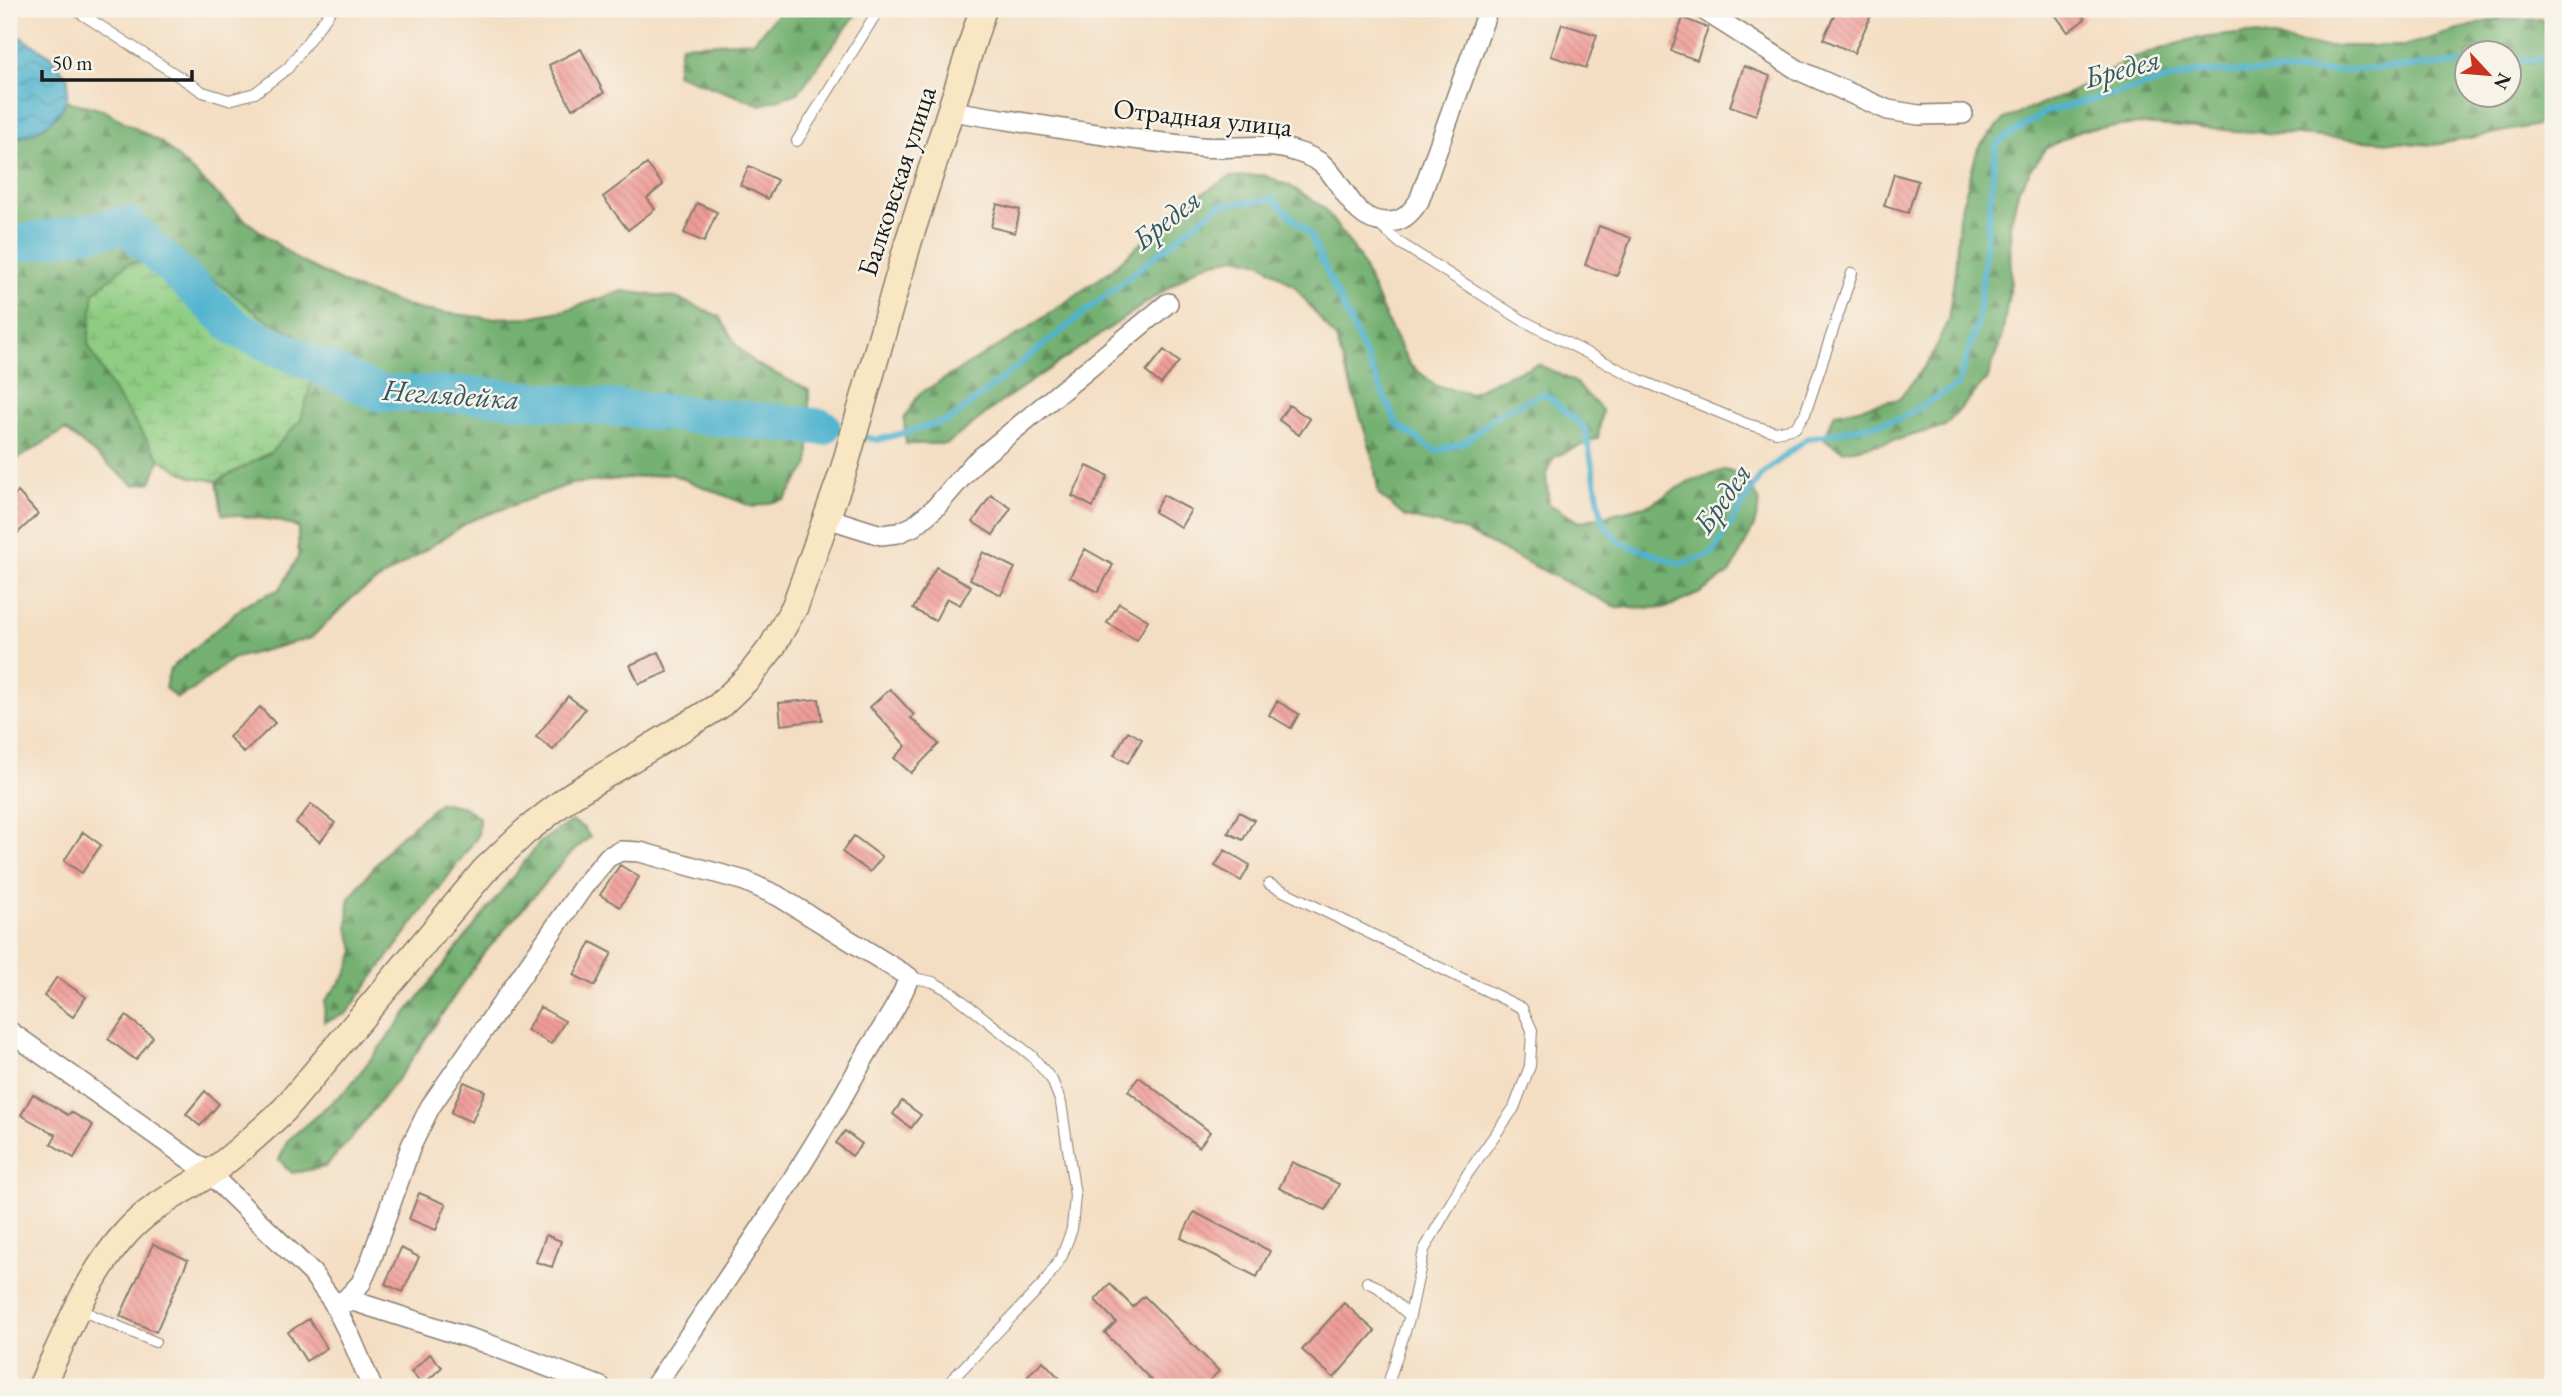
<svg xmlns="http://www.w3.org/2000/svg" width="2562" height="1396" font-family="'EB Garamond',serif">
  <defs>
    <pattern id="forest-firs" width="22" height="20" patternUnits="userSpaceOnUse" patternTransform="scale(1.75)"><rect width="22" height="20" fill="#73b071"/><path d="M5 1l3.5 6h-7zM16 11l3.5 6h-7z" fill="#5e8e5c"/></pattern>
    <pattern id="wetland-marsh" width="20" height="14" patternUnits="userSpaceOnUse" patternTransform="scale(1.75)"><rect width="20" height="14" fill="#8fcd83"/><path d="M1 5h8M5 5V1M11 12h8M15 12V8" fill="none" stroke="#7baf71"/></pattern>
    <pattern id="water-waves" width="16" height="10" patternUnits="userSpaceOnUse" patternTransform="scale(1.75)"><rect width="16" height="10" fill="#50b3cf"/><path d="M0 5q4-4 8 0t8 0" fill="none" stroke="#4291a7"/></pattern>
    <pattern id="building-back-hatch" width="6" height="6" patternUnits="userSpaceOnUse" patternTransform="scale(1.75)"><rect width="6" height="6" fill="#f09c98"/><path d="M-1 5l2 2M0 0l6 6M5-1l2 2" fill="none" stroke="#cd8682"/></pattern>
  </defs>
  <rect width="100%" height="100%" fill="#f7f3e8"/>
  <filter id="ink" filterUnits="userSpaceOnUse"><feTurbulence type="fractalNoise" baseFrequency=".0143" numOctaves="2"/><feDisplacementMap in="SourceGraphic" scale="14" xChannelSelector="R" yChannelSelector="G"/><feConvolveMatrix kernelMatrix="1 2 1 2 8 2 1 2 1" color-interpolation-filters="sRGB"/></filter>
  <filter id="wash" filterUnits="userSpaceOnUse"><feTurbulence type="fractalNoise" baseFrequency=".00686" numOctaves="4" result="noise"/><feDisplacementMap in="SourceGraphic" scale="28" xChannelSelector="R" yChannelSelector="G"/><feGaussianBlur stdDeviation="1.57" result="paint"/><feColorMatrix in="noise" values="0 0 0 0 0 0 0 0 0 0 0 0 0 0 0 0 0 1.4 0 .05"/><feComposite in="paint" operator="in"/></filter>
  <g filter="url(#wash)">
    <rect width="100%" height="100%" fill="#f4dec3"/>
    <path fill="url(#forest-firs)" stroke="#486646" stroke-width="2" fill-rule="evenodd" d="M 782,9 L 860,9 L 798,93 L 761,105 L 676,74 L 681,45 L 754,41 Z
      M 2553,19 L 2553,122 L 2434,145 L 2139,124 L 2081,130 L 2045,149 L 2019,188 L 2010,226 L 2011,281 L 2002,336 L 1988,378 L 1945,426 L 1889,442 L 1843,451 L 1824,439 L 1835,413 L 1899,399 L 1931,358 L 1948,320 L 1955,272 L 1959,216 L 1978,148 L 2004,119 L 2067,94 L 2132,58 L 2192,39 L 2246,33 L 2317,46 L 2404,46 L 2492,20 ZM 2510,52 L 2510,94 L 2468,94 L 2468,52 Z
      M 66,101 L 101,109 L 162,143 L 244,219 L 298,260 L 354,288 L 421,310 L 488,318 L 529,317 L 566,310 L 622,291 L 677,298 L 719,316 L 737,346 L 754,363 L 809,390 L 809,464 L 785,499 L 753,507 L 671,474 L 571,484 L 470,521 L 354,596 L 311,638 L 232,659 L 193,690 L 177,698 L 165,688 L 170,669 L 247,603 L 280,589 L 298,557 L 298,527 L 275,520 L 222,514 L 217,481 L 271,452 L 294,333 L 261,317 L 222,286 L 111,387 L 160,459 L 151,482 L 134,485 L 65,430 L 9,464 L 9,138 C 37,138 50,122 66,101 Z
      M 1263,175 L 1290,186 L 1323,207 L 1358,255 L 1391,329 L 1410,365 L 1437,386 L 1471,393 L 1506,376 L 1538,364 L 1575,382 L 1602,410 L 1598,438 L 1554,457 L 1546,474 L 1549,504 L 1579,522 L 1649,505 L 1690,481 L 1725,470 L 1745,476 L 1760,502 L 1754,526 L 1731,572 L 1700,593 L 1666,608 L 1616,607 L 1460,529 L 1405,517 L 1379,495 L 1372,454 L 1336,339 L 1295,287 L 1262,263 L 1235,257 L 1202,265 L 1001,402 L 947,444 L 906,444 L 904,419 L 919,394 L 1027,329 L 1110,271 L 1185,203 L 1230,177 Z
      M 440,802 L 464,807 L 479,817 L 478,836 L 346,1014 L 324,1022 L 325,1001 L 346,975 L 355,951 L 348,928 L 349,898 L 394,842 Z
      M 571,821 L 584,828 L 590,837 L 570,854 L 480,958 L 406,1068 L 354,1135 L 325,1167 L 292,1173 L 279,1160 L 287,1141 L 348,1088 L 540,842 Z"/>
    <path fill="url(#wetland-marsh)" stroke="#567450" stroke-width="2" d="M 184,261 L 222,286 L 261,317 L 294,333 L 315,368 L 301,420 L 271,452 L 217,481 L 191,477 L 160,459 L 111,387 L 88,344 L 94,293 L 128,263 Z"/>
    <path fill="url(#water-waves)" stroke="#366876" stroke-width="2" d="M 9,30 L 51,56 L 68,78 C 68,85 68,94 66,100 C 58,123 31,138 9,138 Z"/>
    <g fill="none" stroke-linecap="round" stroke-linejoin="round">
      <path stroke="#50b3cf" stroke-width="6" d="M 2510,61 L 2553,58
        M 822,427 L 849,433
        M 859,436 L 878,440 L 950,420 L 1219,205 L 1273,199 L 1309,233 L 1397,424 L 1435,451 L 1463,443 L 1500,413 L 1544,393 L 1585,428 L 1603,523 L 1619,542 L 1680,564 L 1712,554 L 1761,475 L 1806,439 L 1899,419 L 1958,385 L 1978,321 L 1996,144 L 2045,112 L 2197,72 L 2335,71 L 2468,63"/>
      <path stroke="#50b3cf" stroke-width="37" d="M 9,243 L 21,243 L 127,225 L 237,329 L 379,393 L 477,395 L 822,427"/>
    </g>
    <g id="blocks">
      <path fill="url(#building-back-hatch)" d="M 1837,9 L 1874,9 L 1854,53 L 1823,39 Z
        M 2051,9 L 2078,9 L 2085,19 L 2068,32 Z
        M 1683,18 L 1708,28 L 1697,60 L 1671,51 Z
        M 1562,24 L 1597,35 L 1586,68 L 1551,56 Z
        M 581,49 L 604,93 L 572,109 L 549,65 Z
        M 1744,66 L 1770,76 L 1756,115 L 1730,106 Z
        M 647,164 L 663,185 L 647,198 L 655,209 L 628,230 L 603,197 Z
        M 749,166 L 777,180 L 768,199 L 740,185 Z
        M 1894,174 L 1918,181 L 1908,213 L 1884,206 Z
        M 697,203 L 717,212 L 704,242 L 684,233 Z
        M 997,204 L 1020,210 L 1015,233 L 991,227 Z
        M 1599,226 L 1631,238 L 1617,276 L 1585,265 Z
        M 1164,350 L 1179,362 L 1161,384 L 1146,372 Z
        M 1289,405 L 1310,419 L 1299,435 L 1279,420 Z
        M 1087,466 L 1108,476 L 1093,507 L 1072,496 Z
        M 18,492 L 38,514 L 9,541 L 9,501 Z
        M 991,495 L 1011,508 L 993,535 L 973,522 Z
        M 1163,495 L 1191,510 L 1181,527 L 1154,512 Z
        M 1085,549 L 1113,565 L 1098,592 L 1070,577 Z
        M 983,552 L 1015,568 L 1001,595 L 970,579 Z
        M 936,567 L 971,586 L 960,605 L 947,598 L 935,621 L 913,609 Z
        M 1119,603 L 1148,620 L 1137,640 L 1107,623 Z
        M 659,652 L 668,672 L 639,684 L 630,665 Z
        M 890,689 L 914,715 L 911,718 L 939,744 L 911,773 L 894,758 L 906,746 L 870,707 Z
        M 568,696 L 585,709 L 553,750 L 536,737 Z
        M 819,699 L 822,720 L 781,725 L 779,703 Z
        M 1277,701 L 1299,714 L 1291,728 L 1269,715 Z
        M 260,707 L 275,723 L 244,753 L 229,737 Z
        M 1128,731 L 1142,739 L 1128,763 L 1114,755 Z
        M 311,804 L 335,823 L 320,842 L 296,823 Z
        M 1239,812 L 1254,820 L 1243,840 L 1228,833 Z
        M 83,832 L 101,845 L 82,873 L 64,861 Z
        M 854,836 L 882,857 L 870,872 L 842,852 Z
        M 1225,850 L 1250,865 L 1241,881 L 1215,866 Z
        M 620,865 L 639,877 L 620,907 L 600,895 Z
        M 591,942 L 612,953 L 595,986 L 574,975 Z
        M 57,977 L 86,997 L 73,1017 L 44,996 Z
        M 540,1007 L 565,1021 L 551,1044 L 527,1030 Z
        M 126,1016 L 153,1037 L 136,1060 L 108,1039 Z
        M 1139,1077 L 1210,1132 L 1199,1147 L 1128,1091 Z
        M 464,1082 L 485,1091 L 472,1122 L 451,1113 Z
        M 205,1091 L 219,1104 L 200,1126 L 186,1114 Z
        M 33,1094 L 68,1115 L 71,1112 L 93,1125 L 74,1158 L 51,1144 L 56,1135 L 21,1115 Z
        M 902,1101 L 921,1115 L 911,1128 L 893,1114 Z
        M 845,1131 L 862,1144 L 852,1156 L 836,1143 Z
        M 1292,1162 L 1339,1184 L 1326,1210 L 1279,1188 Z
        M 419,1193 L 446,1204 L 436,1230 L 409,1219 Z
        M 1194,1212 L 1270,1251 L 1257,1277 L 1181,1238 Z
        M 546,1235 L 561,1241 L 552,1267 L 536,1262 Z
        M 153,1244 L 188,1260 L 156,1332 L 120,1316 Z
        M 401,1248 L 419,1257 L 403,1292 L 385,1284 Z
        M 1110,1284 L 1133,1307 L 1144,1296 L 1219,1371 L 1203,1387 L 1158,1387 L 1105,1333 L 1116,1322 L 1095,1300 Z
        M 1344,1303 L 1375,1331 L 1334,1378 L 1302,1350 Z
        M 309,1319 L 327,1348 L 306,1361 L 288,1332 Z
        M 430,1354 L 442,1367 L 423,1385 L 411,1372 Z
        M 1043,1361 L 1068,1387 L 1037,1387 L 1027,1376 Z"/>
    </g>
  </g>
  <g filter="url(#ink)">
    <use href="#blocks" fill-opacity="0" stroke="#887d70" stroke-width="2"/>
    <g fill="none" stroke-linecap="round" stroke-linejoin="round">
      <defs>
        <path id="lane" d="M 74,9 L 203,92 L 229,100 L 255,93 L 288,68 L 332,9
          M 797,141 L 879,9
          M 1379,225 L 1400,243 L 1522,320 L 1640,380 L 1747,424 L 1776,432 L 1795,428 L 1805,414 L 1852,273
          M 1269,884 L 1522,1008 L 1532,1030 L 1530,1066 L 1514,1108 L 1468,1173 L 1424,1250 L 1410,1316 L 1387,1387
          M 909,977 L 933,982 L 951,992 L 1032,1056 L 1052,1080 L 1061,1103 L 1075,1195 L 1072,1229 L 1062,1256 L 1044,1283 L 945,1387
          M 1367,1282 L 1378,1287 L 1410,1316
          M 78,1309 L 155,1342"/>
        <path id="street" d="M 1702,9 L 1798,70 L 1888,110 L 1919,115 L 1963,114
          M 951,111 C 1034,124 1117,139 1201,147 C 1232,150 1266,141 1297,152 C 1304,154 1315,159 1321,163 C 1344,181 1351,221 1385,222 C 1402,223 1410,214 1419,201 L 1488,9
          M 827,518 L 881,535 L 898,533 L 914,526 L 936,507 L 974,463 L 1168,303
          M 9,1031 L 209,1173 L 312,1273 L 333,1302 L 351,1338 L 372,1387
          M 344,1301 L 356,1302 L 485,1343 L 601,1387
          M 333,1302 L 344,1301 L 361,1283 L 370,1263 L 411,1146 L 430,1107 L 583,887 L 608,857 L 621,851 L 640,852 L 745,881 L 778,896 L 909,977 C 899,1006 878,1033 863,1060 C 801,1174 726,1280 654,1387"/>
        <path id="secondary" d="M 41,1387 C 66,1335 87,1275 127,1232 C 150,1206 182,1192 210,1173 C 237,1154 260,1132 284,1110 L 484,871 L 526,831 L 572,795 L 719,706 L 748,678 L 772,647 L 795,606 L 843,472 L 909,240 L 983,9"/>
      </defs>
      <use href="#lane" stroke="#887d70" stroke-width="12"/>
      <use href="#street" stroke="#887d70" stroke-width="22"/>
      <use href="#secondary" stroke="#887d70" stroke-width="29"/>
      <use href="#lane" stroke="#fff" stroke-width="10"/>
      <use href="#street" stroke="#fff" stroke-width="19"/>
      <use href="#secondary" stroke="#f9e7c3" stroke-width="26"/>
    </g>
  </g>
  <g text-anchor="middle" dominant-baseline="central" stroke-width="5" stroke-linejoin="round" paint-order="stroke">
    <g font-size="28" fill="#1c1c1c" stroke="#f7f3e8">
      <text transform="translate(1203 117) rotate(6)">Отрадная улица</text>
      <text transform="translate(896 181) rotate(-72)">Балковская улица</text>
    </g>
    <g font-size="30" font-style="italic" fill="#315864" stroke="#f7f3e8">
      <text transform="translate(2122 68) rotate(-15)">Бредея</text>
      <text transform="translate(1166 219) rotate(-38)">Бредея</text>
      <text transform="translate(451 394) rotate(4)">Неглядейка</text>
      <text transform="translate(1722 498) rotate(-55)">Бредея</text>
    </g>
  </g>
  <rect width="2562" height="1396" fill="none" stroke="#f7f3e8" stroke-width="35"/>
  <g transform="translate(2488 74) rotate(116)"><circle r="33" fill="#f7f3e8" stroke="#9f9d96" stroke-width="2"/>
  <path d="M0-5L12 26L0 18L-12 26Z" fill="#c8321e"/>
  <text y="-10" font-size="19" font-weight="bold" text-anchor="middle" fill="#1c1c1c">N</text>
  </g>
  <path d="M42 70v10h150v-10" fill="none" stroke="#1c1c1c" stroke-width="3.5"/>
  <text x="52" y="70" font-size="21" fill="#1c1c1c" stroke="#f7f3e8" stroke-width="5" paint-order="stroke">50 m</text>
</svg>
